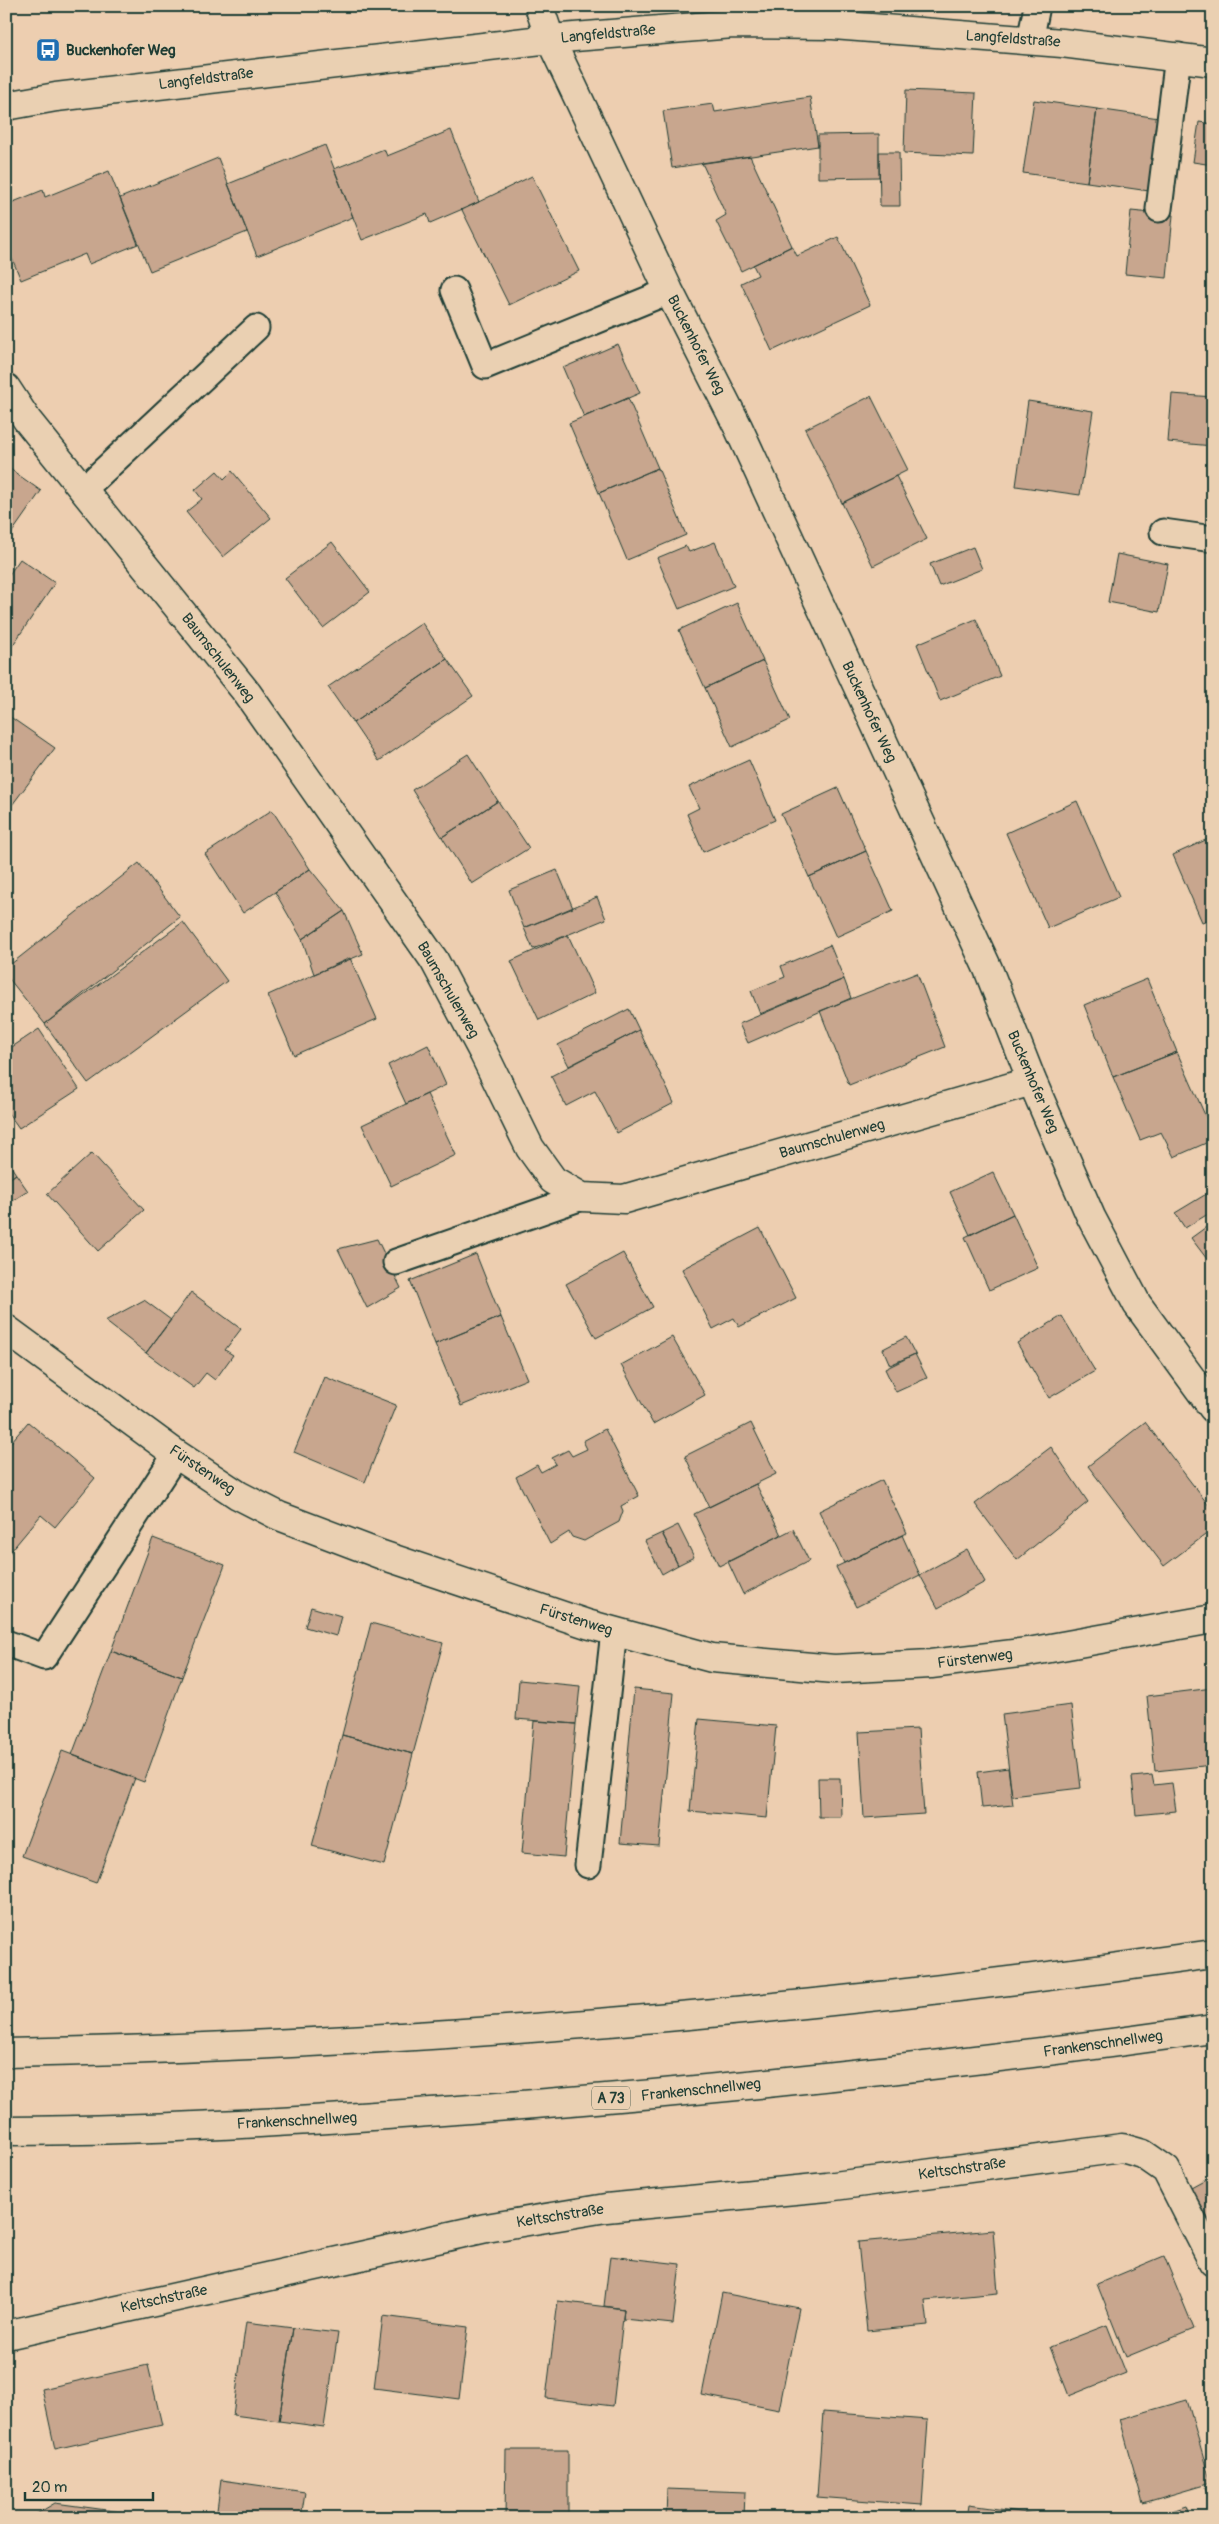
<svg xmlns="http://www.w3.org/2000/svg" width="1219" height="2524" font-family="Pangolin,sans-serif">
  <rect width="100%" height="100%" fill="#edceb0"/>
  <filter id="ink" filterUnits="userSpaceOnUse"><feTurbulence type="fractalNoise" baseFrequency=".02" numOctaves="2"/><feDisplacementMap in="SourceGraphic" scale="10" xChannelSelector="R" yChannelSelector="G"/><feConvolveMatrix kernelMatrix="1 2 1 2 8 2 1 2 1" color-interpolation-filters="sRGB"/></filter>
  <g filter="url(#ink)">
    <path fill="#c8a68e" stroke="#1f3d34" d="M 906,90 L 976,93 L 973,156 L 904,153 Z
      M 810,97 L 818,146 L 672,168 L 663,111 L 713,104 L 715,112 Z
      M 1034,100 L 1097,109 L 1087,182 L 1023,173 Z
      M 1097,109 L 1159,118 L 1149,191 L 1087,182 Z
      M 1199,122 L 1213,124 L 1213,165 L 1193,162 Z
      M 451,130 L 479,202 L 430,223 L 427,214 L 362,240 L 334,169 L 384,149 L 387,156 Z
      M 879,134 L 879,177 L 818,178 L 818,135 Z
      M 325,145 L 353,217 L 257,256 L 228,184 Z
      M 879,152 L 899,152 L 900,206 L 880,206 Z
      M 750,156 L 792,246 L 741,271 L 716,221 L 726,215 L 702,163 Z
      M 218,158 L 247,232 L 150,271 L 120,198 Z
      M 109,171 L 138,244 L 89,264 L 85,254 L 21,280 L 6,244 L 6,205 L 43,190 L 45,197 Z
      M 532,176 L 579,271 L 509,305 L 462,210 Z
      M 1131,211 L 1173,215 L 1167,278 L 1125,274 Z
      M 838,237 L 870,305 L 772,351 L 741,283 L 758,275 L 753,265 L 792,246 L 797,256 Z
      M 618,344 L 640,393 L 584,417 L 563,368 Z
      M 1172,394 L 1213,397 L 1213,446 L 1168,442 Z
      M 871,396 L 908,470 L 842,503 L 805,429 Z
      M 628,398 L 658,468 L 599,493 L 569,423 Z
      M 1028,401 L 1093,411 L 1080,495 L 1016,486 Z
      M 6,466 L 41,491 L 6,541 Z
      M 658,468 L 686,535 L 627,560 L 599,493 Z
      M 217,471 L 224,479 L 232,471 L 271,518 L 223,557 L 186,512 L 202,499 L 195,490 Z
      M 896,476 L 927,539 L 873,566 L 842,503 Z
      M 332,542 L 370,592 L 323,628 L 285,578 Z
      M 715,542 L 734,586 L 679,609 L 657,558 L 686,546 L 689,552 Z
      M 973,547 L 982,569 L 939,586 L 930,564 Z
      M 1117,554 L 1168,564 L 1159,612 L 1108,602 Z
      M 20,559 L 55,583 L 6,655 L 6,579 Z
      M 737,603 L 763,661 L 705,688 L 679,630 Z
      M 976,619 L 1000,676 L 940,701 L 917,644 Z
      M 422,623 L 447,659 L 353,723 L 328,687 Z
      M 447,659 L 473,696 L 379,761 L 353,723 Z
      M 763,661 L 790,720 L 732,747 L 705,688 Z
      M 6,714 L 55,748 L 6,813 Z
      M 468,754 L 498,801 L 442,837 L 412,790 Z
      M 749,760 L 775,820 L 703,852 L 687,814 L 699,808 L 689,787 Z
      M 838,788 L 866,851 L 809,877 L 781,814 Z
      M 498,801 L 529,848 L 472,884 L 442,837 Z
      M 1077,801 L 1119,897 L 1048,928 L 1006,833 Z
      M 272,810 L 310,869 L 243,913 L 205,854 Z
      M 1210,838 L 1213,843 L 1213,918 L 1202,922 L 1173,855 Z
      M 866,851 L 893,911 L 836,937 L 809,877 Z
      M 139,863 L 180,917 L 45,1024 L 6,975 L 6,968 Z
      M 310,869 L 344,911 L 302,939 L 275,892 Z
      M 557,870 L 573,908 L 524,928 L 509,890 Z
      M 597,897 L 606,919 L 533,949 L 524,928 Z
      M 344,911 L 363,954 L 314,974 L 302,939 Z
      M 183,922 L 227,981 L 88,1083 L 45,1024 Z
      M 568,935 L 595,993 L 539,1020 L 511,961 Z
      M 830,945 L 844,979 L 760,1014 L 751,991 L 785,977 L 781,966 Z
      M 350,958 L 377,1019 L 294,1055 L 268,995 Z
      M 917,973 L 945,1047 L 849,1085 L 820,1011 Z
      M 844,979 L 851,998 L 748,1043 L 739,1024 Z
      M 1147,979 L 1177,1052 L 1113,1077 L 1084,1005 Z
      M 629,1009 L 639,1030 L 569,1066 L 558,1045 Z
      M 39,1029 L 79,1089 L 19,1128 L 6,1110 L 6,1051 Z
      M 639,1030 L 674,1103 L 617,1133 L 595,1091 L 566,1106 L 551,1076 Z
      M 428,1045 L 446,1085 L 406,1104 L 388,1065 Z
      M 1177,1052 L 1213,1133 L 1213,1140 L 1174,1157 L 1161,1132 L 1140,1140 L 1113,1077 Z
      M 427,1094 L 456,1155 L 391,1186 L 362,1125 Z
      M 92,1153 L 144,1210 L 98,1251 L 47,1194 Z
      M 6,1159 L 16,1174 L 6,1181 Z
      M 993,1172 L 1013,1214 L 970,1235 L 950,1192 Z
      M 16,1174 L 28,1191 L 6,1205 L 6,1181 Z
      M 1213,1190 L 1213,1211 L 1185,1228 L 1175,1213 Z
      M 1013,1214 L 1038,1268 L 989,1290 L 965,1237 Z
      M 1213,1222 L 1213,1267 L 1191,1238 Z
      M 760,1228 L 796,1298 L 739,1327 L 734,1318 L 713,1329 L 682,1269 Z
      M 377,1239 L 401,1288 L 367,1308 L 338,1249 Z
      M 623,1253 L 653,1307 L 596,1338 L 566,1284 Z
      M 476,1254 L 501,1317 L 435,1344 L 410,1281 Z
      M 191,1292 L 241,1329 L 225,1350 L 233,1355 L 215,1380 L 206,1373 L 194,1388 L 146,1353 Z
      M 144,1300 L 171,1320 L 146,1353 L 105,1321 Z
      M 1062,1316 L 1095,1371 L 1049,1398 L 1017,1343 Z
      M 501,1317 L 527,1379 L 461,1406 L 435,1344 Z
      M 672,1337 L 705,1395 L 653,1424 L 621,1365 Z
      M 906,1337 L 915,1354 L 890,1365 L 883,1349 Z
      M 915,1354 L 927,1378 L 896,1392 L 885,1369 Z
      M 325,1377 L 396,1405 L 365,1482 L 294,1452 Z
      M 28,1422 L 95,1478 L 55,1527 L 41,1515 L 6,1557 L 6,1448 Z
      M 1145,1422 L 1213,1511 L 1213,1529 L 1164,1566 L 1088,1466 Z
      M 751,1423 L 776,1474 L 709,1507 L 685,1456 Z
      M 605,1429 L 639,1496 L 621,1506 L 623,1511 L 619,1522 L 584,1541 L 572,1537 L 569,1532 L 550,1544 L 516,1477 L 537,1465 L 541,1472 L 556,1464 L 552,1458 L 568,1450 L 572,1456 L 587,1449 L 583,1441 Z
      M 1051,1447 L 1088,1502 L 1017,1560 L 975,1504 Z
      M 882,1480 L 907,1533 L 844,1563 L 819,1511 Z
      M 756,1484 L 781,1535 L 719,1566 L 694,1514 Z
      M 678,1525 L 694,1557 L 678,1565 L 662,1533 Z
      M 793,1529 L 809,1561 L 743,1594 L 728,1562 Z
      M 662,1533 L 678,1565 L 662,1574 L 645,1541 Z
      M 902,1535 L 920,1575 L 856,1607 L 836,1567 Z
      M 153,1538 L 225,1565 L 182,1677 L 111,1651 Z
      M 967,1549 L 985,1582 L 938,1608 L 920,1575 Z
      M 311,1607 L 341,1616 L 336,1636 L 305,1627 Z
      M 371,1623 L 443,1643 L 413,1754 L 342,1735 Z
      M 111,1651 L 182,1677 L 144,1782 L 72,1755 Z
      M 519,1680 L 580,1686 L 576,1724 L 516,1719 Z
      M 1213,1688 L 1213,1765 L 1155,1771 L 1147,1696 Z
      M 634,1689 L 674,1693 L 659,1846 L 620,1843 Z
      M 1071,1705 L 1081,1788 L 1012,1796 L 1002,1714 Z
      M 699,1719 L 776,1726 L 767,1818 L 690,1811 Z
      M 534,1721 L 576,1724 L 564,1857 L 522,1853 Z
      M 918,1729 L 924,1814 L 864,1818 L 859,1732 Z
      M 342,1735 L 413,1754 L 384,1865 L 312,1846 Z
      M 62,1751 L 135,1778 L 96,1883 L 22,1856 Z
      M 1008,1768 L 1013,1805 L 982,1808 L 978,1772 Z
      M 1152,1775 L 1154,1785 L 1172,1783 L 1176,1811 L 1136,1815 L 1132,1777 Z
      M 818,1778 L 840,1778 L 841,1817 L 819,1817 Z
      M 1213,2175 L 1213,2227 L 1191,2187 Z
      M 993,2230 L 998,2293 L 925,2300 L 928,2325 L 867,2331 L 858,2242 Z
      M 610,2256 L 680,2264 L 673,2324 L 623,2319 L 624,2309 L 604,2306 Z
      M 1164,2256 L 1194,2329 L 1126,2357 L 1097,2284 Z
      M 722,2293 L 799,2308 L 779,2410 L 702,2395 Z
      M 558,2301 L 624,2309 L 613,2406 L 546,2398 Z
      M 383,2316 L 468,2327 L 459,2399 L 374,2388 Z
      M 246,2322 L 293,2328 L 279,2421 L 233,2415 Z
      M 1107,2325 L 1126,2373 L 1069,2396 L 1050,2347 Z
      M 293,2328 L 338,2333 L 324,2427 L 279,2421 Z
      M 148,2365 L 162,2425 L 55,2449 L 42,2389 Z
      M 1187,2400 L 1211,2483 L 1143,2503 L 1120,2419 Z
      M 823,2412 L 928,2420 L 922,2505 L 817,2497 Z
      M 506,2450 L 568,2450 L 568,2518 L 505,2518 Z
      M 221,2480 L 305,2492 L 301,2518 L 216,2518 Z
      M 1213,2485 L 1213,2507 L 1205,2488 Z
      M 667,2489 L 745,2492 L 744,2518 L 666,2518 Z
      M 55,2503 L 121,2512 L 120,2518 L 30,2518 Z
      M 969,2505 L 1042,2515 L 1042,2518 L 967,2518 Z
      M 1187,2506 L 1191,2518 L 1151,2518 Z"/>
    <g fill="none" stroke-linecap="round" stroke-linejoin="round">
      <defs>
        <path id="service" d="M 1030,41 L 1037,6
          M 1159,209 L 1178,56
          M 454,290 L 485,366 L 669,291
          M 83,490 L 256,328
          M 1163,532 L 1213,539
          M 396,1262 L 582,1197
          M 6,1643 L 44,1657 L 176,1454
          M 588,1865 L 614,1631"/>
        <path id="minor" d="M 539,6 L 550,39 L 573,87 L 669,291 L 738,427 L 988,969 L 1032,1081 L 1091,1217 L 1137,1304 L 1213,1408
          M 6,106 L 56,97 L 550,39 L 733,24 L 833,25 L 1062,43 L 1213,62
          M 6,388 L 27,420 L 247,693 L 434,960 L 484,1054 L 530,1148 L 553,1180 L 582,1197 L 624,1199 L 1032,1081
          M 6,1329 L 176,1454 L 238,1495 L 279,1516 L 382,1555 L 587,1624 L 712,1658 L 834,1669 L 931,1664 L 1028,1652 L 1213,1619
          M 6,2335 L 486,2228 L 606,2208 L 827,2187 L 1122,2148 L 1143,2154 L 1166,2170 L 1213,2262"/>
        <path id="motorway" d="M 6,2053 C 410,2045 813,2011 1213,1954
          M 6,2131 C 183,2130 359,2118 535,2104 C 762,2086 988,2061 1213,2029"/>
      </defs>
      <use href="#service" stroke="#1f3d34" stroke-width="29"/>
      <use href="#minor" stroke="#1f3d34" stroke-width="31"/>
      <use href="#motorway" stroke="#1f3d34" stroke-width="31"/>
      <use href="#service" stroke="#ead0b2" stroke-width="25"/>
      <use href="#minor" stroke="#ead0b2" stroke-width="28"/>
      <use href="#motorway" stroke="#ead0b2" stroke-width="28"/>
    </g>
  </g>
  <defs>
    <symbol id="bus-square" viewBox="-11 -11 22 22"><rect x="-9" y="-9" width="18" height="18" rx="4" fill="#1f6fb2" stroke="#ead0b2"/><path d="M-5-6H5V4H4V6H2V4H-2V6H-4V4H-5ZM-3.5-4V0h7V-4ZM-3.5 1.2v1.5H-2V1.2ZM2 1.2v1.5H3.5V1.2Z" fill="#fff"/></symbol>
  </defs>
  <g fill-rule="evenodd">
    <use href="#bus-square" x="34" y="36" width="28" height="28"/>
  </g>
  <g text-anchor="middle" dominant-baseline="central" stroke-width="4.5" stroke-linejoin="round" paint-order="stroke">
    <rect fill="#ead0b2" stroke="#5c695a" stroke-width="1" x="592" y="2086.5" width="38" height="23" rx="4"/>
    <g font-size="14" font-weight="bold" fill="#1f3d34">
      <text x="611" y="2098">A 73</text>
    </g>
    <g font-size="15" fill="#1f3d34" stroke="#ead0b2">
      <text transform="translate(608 34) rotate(-5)">Langfeldstraße</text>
      <text transform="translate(1013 39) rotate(4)">Langfeldstraße</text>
      <text transform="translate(206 79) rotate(-7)">Langfeldstraße</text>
      <text transform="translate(696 345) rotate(63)">Buckenhofer Weg</text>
      <text transform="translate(218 658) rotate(52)">Baumschulenweg</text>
      <text transform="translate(869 712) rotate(65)">Buckenhofer Weg</text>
      <text transform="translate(448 990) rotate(60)">Baumschulenweg</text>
      <text transform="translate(1033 1082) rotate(67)">Buckenhofer Weg</text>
      <text transform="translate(832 1139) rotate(-16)">Baumschulenweg</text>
      <text transform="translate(202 1470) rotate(34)">Fürstenweg</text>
      <text transform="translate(576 1620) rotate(17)">Fürstenweg</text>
      <text transform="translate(975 1659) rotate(-7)">Fürstenweg</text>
      <text transform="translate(1103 2044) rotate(-8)">Frankenschnellweg</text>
      <text transform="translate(701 2090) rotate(-6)">Frankenschnellweg</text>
      <text transform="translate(297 2121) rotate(-3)">Frankenschnellweg</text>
      <text transform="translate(962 2169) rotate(-8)">Keltschstraße</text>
      <text transform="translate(560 2216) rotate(-9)">Keltschstraße</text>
      <text transform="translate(164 2299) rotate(-12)">Keltschstraße</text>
    </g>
    <g font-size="15" font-weight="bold" fill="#1f3d34" stroke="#ead0b2" text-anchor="start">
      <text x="66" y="50">Buckenhofer Weg</text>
    </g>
  </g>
  <rect width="1219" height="2524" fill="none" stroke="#ead0b2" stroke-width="25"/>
  <rect x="12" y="12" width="1194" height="2499" fill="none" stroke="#1f3d34" stroke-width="2" filter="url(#ink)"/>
  <path d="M25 2492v8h128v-8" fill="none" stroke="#1f3d34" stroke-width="2.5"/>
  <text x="32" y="2492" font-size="15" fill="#1f3d34" stroke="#ead0b2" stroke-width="4" paint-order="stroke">20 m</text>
</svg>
